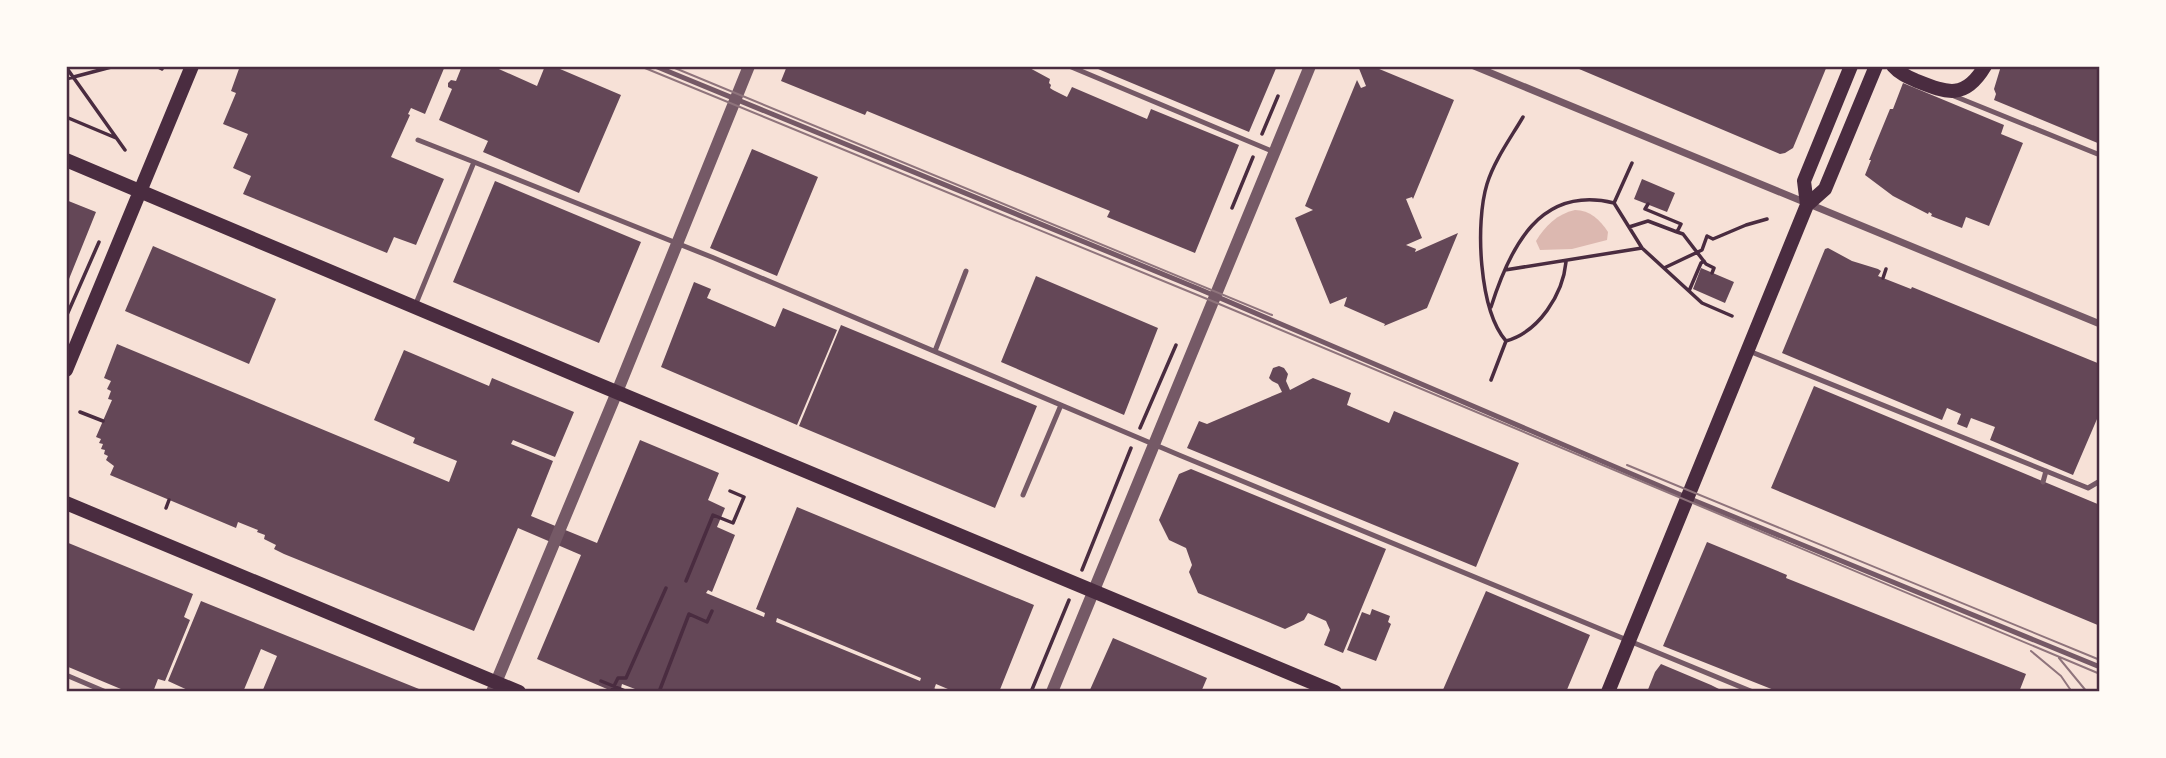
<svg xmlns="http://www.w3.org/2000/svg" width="2166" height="758" font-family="'Noto Serif',serif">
  <rect width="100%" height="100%" fill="#f7e1d7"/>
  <path fill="#dcb8b0" d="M 1575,210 C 1590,210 1600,220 1608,232 L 1607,240 L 1572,249 L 1540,250 L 1536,241 C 1545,226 1557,214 1575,210 Z"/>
  <path fill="#644757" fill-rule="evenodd" d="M 240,66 L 445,66 L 425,114 L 411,108 L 408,114 L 410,115 L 391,157 L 444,179 L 416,245 L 394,237 L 387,253 L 243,194 L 251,176 L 233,168 L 248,134 L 223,124 L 236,93 L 231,91 Z
    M 462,66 L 492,66 L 537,86 L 545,66 L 553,66 L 621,95 L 579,193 L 483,152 L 488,141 L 439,120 L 452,89 L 448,87 L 448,83 L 451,80 L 456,81 Z
    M 787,66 L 1026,66 L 1050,79 L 1049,83 L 1051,85 L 1050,88 L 1053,90 L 1067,97 L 1072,87 L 1147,119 L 1151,109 L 1239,145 L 1195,253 L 1107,217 L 1110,211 L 867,111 L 865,115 L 781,81 Z
    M 1091,66 L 1277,66 L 1249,132 Z
    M 1358,66 L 1372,66 L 1454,100 L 1413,199 L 1412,197 L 1406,199 L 1422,238 L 1406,245 L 1416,249 L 1415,252 L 1458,233 L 1427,308 L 1384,326 L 1385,324 L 1344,306 L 1347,297 L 1330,304 L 1295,218 L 1313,210 L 1305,206 L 1357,80 L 1361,88 L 1366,86 Z
    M 1572,66 L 1827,66 L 1793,148 L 1785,153 L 1780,154 Z
    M 2001,66 L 2100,66 L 2100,144 L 1994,100 L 1996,94 L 1994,89 Z
    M 1903,83 L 2004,125 L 2001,134 L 2023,143 L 1989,226 L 1966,217 L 1962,228 L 1931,216 L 1932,214 L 1929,212 L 1928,214 L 1893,196 L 1865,175 L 1871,160 L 1869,160 L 1890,109 L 1893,109 Z
    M 752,149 L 818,177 L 777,276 L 710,248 Z
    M 1642,179 L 1675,193 L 1667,212 L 1634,199 Z
    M 495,181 L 641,242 L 599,343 L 453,282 Z
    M 66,200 L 96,212 L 67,284 L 66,284 Z
    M 153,246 L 276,299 L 249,364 L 125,311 Z
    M 1828,248 L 1852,261 L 1878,269 L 1881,271 L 1878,276 L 1883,278 L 1911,289 L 1912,287 L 2100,364 L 2100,412 L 2073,475 L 1990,440 L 1995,427 L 1971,418 L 1967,428 L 1957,424 L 1961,414 L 1947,408 L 1942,420 L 1782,353 L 1825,249 Z
    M 1701,268 L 1734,282 L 1725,303 L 1693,289 Z
    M 1036,276 L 1158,328 L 1124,415 L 1001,362 Z
    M 694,282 L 711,289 L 707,298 L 775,327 L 783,308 L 837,330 L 797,425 L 661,367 Z
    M 841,325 L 1037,406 L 995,508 L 799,426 Z
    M 117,344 L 449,482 L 457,461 L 413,443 L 415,438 L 374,420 L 404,350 L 489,386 L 492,378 L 574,412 L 555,457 L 513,440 L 511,444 L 553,461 L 531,516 L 597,543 L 640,440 L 719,473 L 708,500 L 725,508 L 717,527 L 735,535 L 712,592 L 708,590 L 706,593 L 764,617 L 765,613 L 756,609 L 797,507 L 1034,605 L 999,692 L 955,692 L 936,684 L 933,692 L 634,692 L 635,689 L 622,684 L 620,692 L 614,692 L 537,659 L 581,555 L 518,528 L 474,631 L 284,554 L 274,549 L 276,545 L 264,539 L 265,535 L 257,532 L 258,530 L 238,522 L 236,528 L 110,475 L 114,466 L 106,460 L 108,456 L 104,454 L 105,450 L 101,449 L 103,444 L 99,443 L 101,439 L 96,437 L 112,400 L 108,399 L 111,391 L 107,389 L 111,381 L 104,378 ZM 777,618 L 921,678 L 920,681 L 776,622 Z
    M 1279,366 L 1284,368 L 1288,374 L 1286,381 L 1290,390 L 1313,378 L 1351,393 L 1347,405 L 1389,423 L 1394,411 L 1519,463 L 1476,567 L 1187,448 L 1199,421 L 1207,424 L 1282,392 L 1278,384 L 1272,381 L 1269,378 L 1273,368 Z
    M 1814,386 L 2100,505 L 2100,626 L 1771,488 Z
    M 1191,469 L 1386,549 L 1343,653 L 1324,645 L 1330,630 L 1326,621 L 1308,613 L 1304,620 L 1285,629 L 1198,593 L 1189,572 L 1192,565 L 1186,548 L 1169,540 L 1159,520 L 1179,474 Z
    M 66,542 L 193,594 L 184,617 L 190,620 L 165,681 L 158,679 L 153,692 L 128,692 L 66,666 Z
    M 1707,542 L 1787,575 L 1786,578 L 2026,674 L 2019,692 L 1779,692 L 1663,646 Z
    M 1486,591 L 1590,635 L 1566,692 L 1442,692 Z
    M 201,601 L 419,689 L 420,692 L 262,692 L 277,656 L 261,649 L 243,692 L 192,692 L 168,681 Z
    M 1372,609 L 1390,616 L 1388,622 L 1391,624 L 1376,661 L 1347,650 L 1362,612 L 1370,615 Z
    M 1113,638 L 1207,678 L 1201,692 L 1089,692 Z
    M 1661,664 L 1711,685 L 1725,692 L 1647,692 L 1655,672 Z"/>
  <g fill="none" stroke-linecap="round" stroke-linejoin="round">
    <path stroke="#4a2c40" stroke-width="3.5" d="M 156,66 L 162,69
      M 66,67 L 125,150
      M 66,79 L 115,66
      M 66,117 L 116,138
      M 1262,134 L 1278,96
      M 1632,163 L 1614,203 L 1642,248 L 1702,303 L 1732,316
      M 1648,204 L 1645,209 L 1681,224 L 1677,232 L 1683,234 L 1706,264 L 1714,268 L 1712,273
      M 1232,208 L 1253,157
      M 1629,227 L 1648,221 L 1677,232
      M 1664,268 L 1702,250 L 1707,236 L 1713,239 L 1746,225 L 1767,219
      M 1505,270 L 1642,248
      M 1883,278 L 1886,269
      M 1689,291 L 1701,263 L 1704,261
      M 1491,307 C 1510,247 1540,185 1614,203
      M 66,317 L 99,242
      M 1506,341 C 1479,310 1475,223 1487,184 C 1494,161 1510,139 1523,117
      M 1491,380 L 1506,341 C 1539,332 1563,294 1566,262
      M 80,412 L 103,421
      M 1140,428 L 1176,345
      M 166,508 L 169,500
      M 1082,570 L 1131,448
      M 686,581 L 713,515 L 733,523 L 744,497 L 730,491
      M 601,681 L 628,692
      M 611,692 L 618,678 L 626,678 L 666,588
      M 659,692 L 689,614 L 707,622 L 712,611
      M 1031,692 L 1069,600"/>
    <path stroke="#755966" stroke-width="5" d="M 655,66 L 1199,289 L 1688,498 L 2100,667
      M 1069,66 L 1274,152
      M 1954,96 L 2100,155
      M 418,140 L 474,162
      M 415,306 L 474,162 L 714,258 L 1179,455 L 1753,692
      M 935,351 L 966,271
      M 1749,351 L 2088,488 L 2100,481
      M 2043,482 L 2046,471
      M 1023,495 L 1061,405
      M 66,675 L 106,692
      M 934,691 L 935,692"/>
    <path stroke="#755966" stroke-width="7" d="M 1474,66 L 2100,324"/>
    <path stroke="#755966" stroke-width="12" d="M 492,692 L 617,392 L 749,66
      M 1052,692 L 1310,66"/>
    <path stroke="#4a2c40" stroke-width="14" d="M 1893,66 C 1900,74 1908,77 1917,81 C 1947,93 1965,100 1985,66
      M 66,160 L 590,381 L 1335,692
      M 1807,205 L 1804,181 L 1851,66
      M 66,370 L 192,66
      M 66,503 L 519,692
      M 1608,692 L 1807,205 L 1825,189 L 1876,66"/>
    <path stroke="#8f747c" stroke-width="2" d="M 640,66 L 1212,301 L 2100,674
      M 670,66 L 1272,315
      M 1627,465 L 2100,660
      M 2031,651 L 2061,676 L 2072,692
      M 2059,658 L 2087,692"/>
  </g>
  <rect width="2166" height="758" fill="none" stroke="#fffaf5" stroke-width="136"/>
  <rect x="68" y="68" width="2030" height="622" fill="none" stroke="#4a2c40" stroke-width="2.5"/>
</svg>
